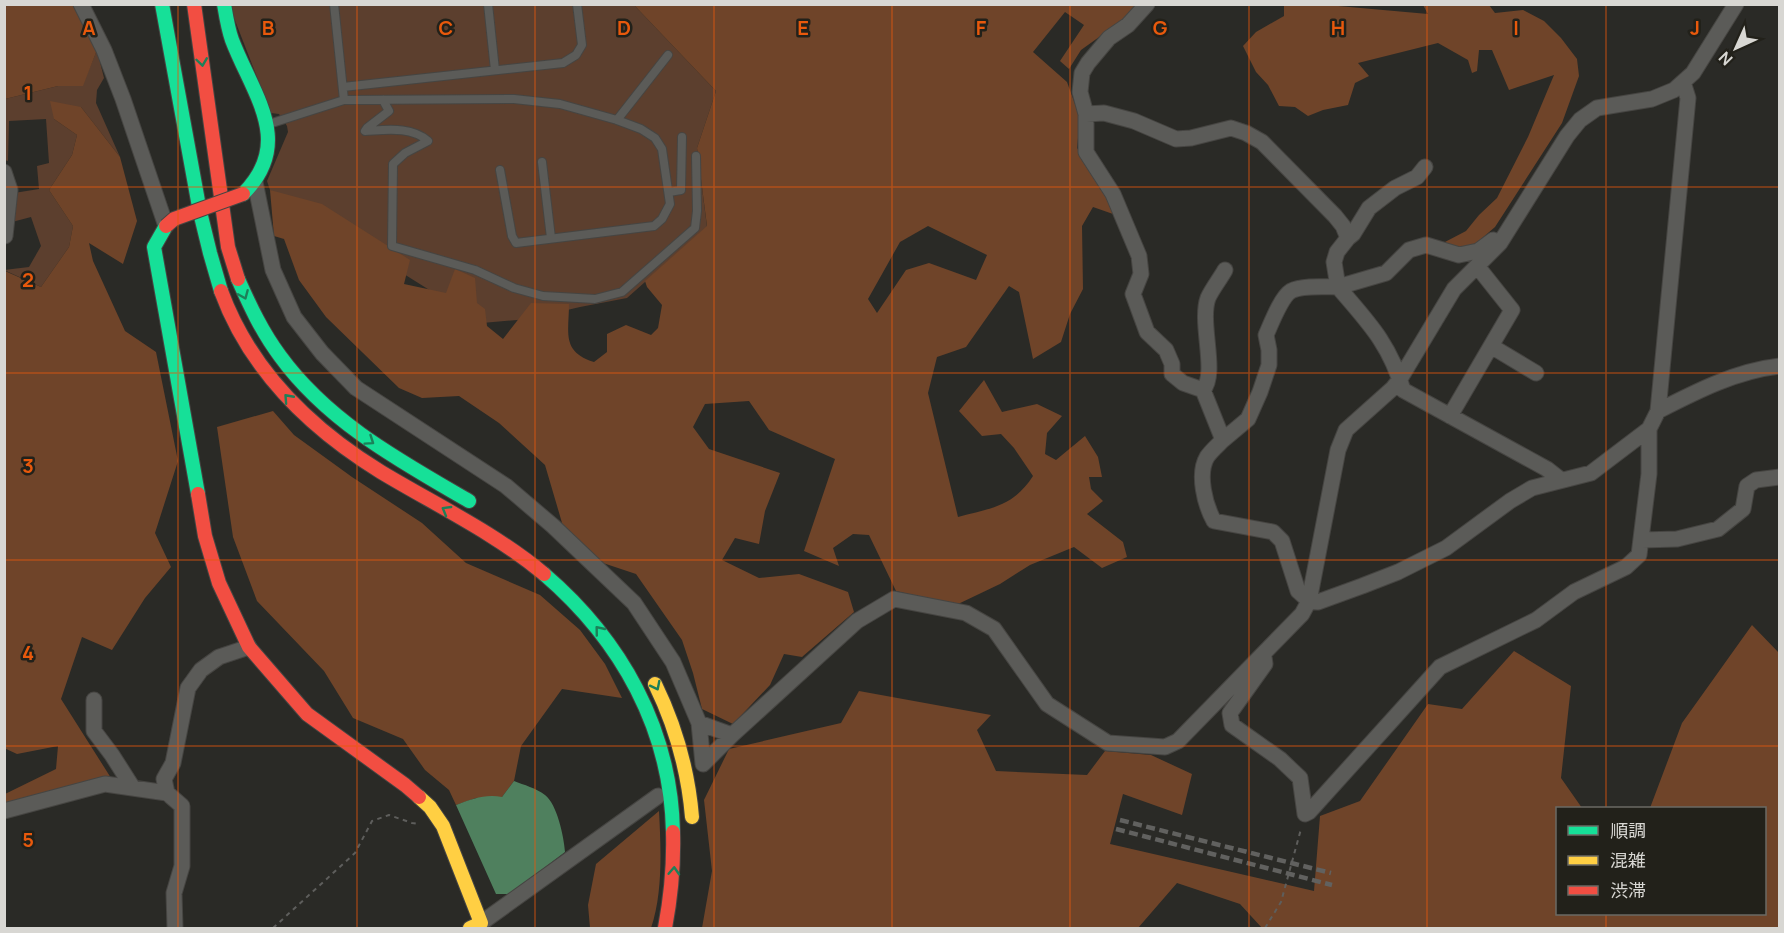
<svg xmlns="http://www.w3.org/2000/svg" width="1784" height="933" font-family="Manrope,'Noto Sans JP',sans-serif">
  <rect width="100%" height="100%" fill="#2a2a26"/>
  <path fill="#5c3f2e" d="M 229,5 L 634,5 L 716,91 L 697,148 L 707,227 L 627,298 L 580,307 L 529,319 L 482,323 L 270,190 L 267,181 L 288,132 L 287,126 L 279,114 L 271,113 Z
    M 97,50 L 104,78 L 97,90 L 96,103 L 120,157 L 81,107 L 54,119 L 77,135 L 72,155 L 49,190 L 73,226 L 69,247 L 41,287 L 4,270 L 29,267 L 41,246 L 31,217 L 12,222 L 14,193 L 39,189 L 37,166 L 49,163 L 46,119 L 9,121 L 8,161 L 5,160 L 5,99 L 58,86 L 82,86 Z"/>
  <path fill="#6f4429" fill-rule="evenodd" d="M 4,5 L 76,5 L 97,50 L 83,86 L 58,86 L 5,99 Z
    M 634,5 L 1138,5 L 1127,17 L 1081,50 L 1069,69 L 1060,61 L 1084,25 L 1065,12 L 1033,52 L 1067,82 L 1080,118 L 1077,148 L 1108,196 L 1113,214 L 1093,207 L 1082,226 L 1083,289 L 1070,314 L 1061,342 L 1033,359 L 1019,292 L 1009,286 L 966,347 L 937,357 L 928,393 L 958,517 C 991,508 1013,507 1033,476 L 1014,448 L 1001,434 L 982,436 L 959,411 L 984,380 L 1002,412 L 1037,404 L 1062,416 L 1047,433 L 1045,454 L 1056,460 L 1085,436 L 1098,457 L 1102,477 L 1089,477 L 1091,489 L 1103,501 L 1087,514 L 1123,542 L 1127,557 L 1102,568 L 1074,547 L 1030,565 L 1000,584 L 956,605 L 896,591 L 869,535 L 853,534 L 833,548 L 839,566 L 804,551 L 835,459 L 769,430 L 749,401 L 705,404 L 693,427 L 709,449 L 780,473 L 765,511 L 759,544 L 735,538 L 722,560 L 759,578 L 799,574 L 848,592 L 854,612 L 802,657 L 784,654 L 770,685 L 733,724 L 702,709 L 693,673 L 682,640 L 636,574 L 597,561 L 565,533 L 545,465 L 499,423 L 459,396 L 422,398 L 399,388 L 326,317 L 299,280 L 284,239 L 274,236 L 270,190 L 322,204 L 410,260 L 404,284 L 446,293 L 455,269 L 475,278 L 477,303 L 485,309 L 487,326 L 503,339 L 531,303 L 569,304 C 569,332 561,352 594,362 L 607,352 L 607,334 L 626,325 L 651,335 L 658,328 L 662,305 L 647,287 L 645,281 L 707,226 L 697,148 L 716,91 ZM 928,226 L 987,255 L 976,280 L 929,263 L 906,270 L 877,313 L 868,299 L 900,242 Z
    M 1284,5 L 1327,5 L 1428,14 L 1423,5 L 1489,5 L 1495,13 L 1523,10 L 1544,21 L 1561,38 L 1577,59 L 1579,76 L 1562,123 L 1495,227 L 1474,245 L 1458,248 L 1443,243 L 1466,231 L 1479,215 L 1497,198 L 1528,137 L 1554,75 L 1509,90 L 1492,50 L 1479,50 L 1477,71 L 1472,73 L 1468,60 L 1438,43 L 1358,63 L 1369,76 L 1355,83 L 1348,105 L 1323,110 L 1308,116 L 1295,107 L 1279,106 L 1268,85 L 1256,72 L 1243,46 L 1256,32 L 1284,16 Z
    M 50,101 L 81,107 L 120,157 L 137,221 L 123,264 L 89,243 L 93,261 L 125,331 L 156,352 L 178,461 L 155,533 L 171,567 L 145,598 L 112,650 L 82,637 L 61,699 L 111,778 L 5,805 L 5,794 L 56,769 L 58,746 L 17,754 L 4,748 L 5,271 L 41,287 L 69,247 L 73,226 L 49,190 L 72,155 L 77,135 L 54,119 Z
    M 273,411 L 294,435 L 352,477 L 422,523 L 466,563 L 540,595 L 580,630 L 605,664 L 622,698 L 562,689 L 521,746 L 514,781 L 502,797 L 476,798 L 456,805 L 449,790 L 425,770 L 403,739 L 353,718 L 324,671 L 257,601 L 233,537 L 217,427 Z
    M 1752,625 L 1779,653 L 1779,928 L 1262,928 L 1240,904 L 1177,883 L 1138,928 L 702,928 L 712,871 L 704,800 L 729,749 L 841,723 L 859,691 L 991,715 L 977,730 L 996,771 L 1087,775 L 1105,751 L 1151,755 L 1192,774 L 1182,815 L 1123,794 L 1110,844 L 1314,891 L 1320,816 L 1360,801 L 1428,704 L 1462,709 L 1514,651 L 1571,686 L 1561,778 L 1582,808 L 1558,808 L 1558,914 L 1764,914 L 1764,808 L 1650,808 L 1682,723 Z
    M 659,811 C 661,848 663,893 651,928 L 590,928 L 588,905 L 596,864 Z"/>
  <path fill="#4f805e" d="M 514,781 C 524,785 536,788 545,795 C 557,804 564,837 565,852 L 510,894 L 496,894 L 456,805 C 472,799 485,794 502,797 Z"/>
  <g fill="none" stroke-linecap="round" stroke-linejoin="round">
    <defs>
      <path id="lane" d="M 334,4 L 344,100
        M 488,4 L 495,70
        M 343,87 L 563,63 L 576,55 L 582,45 L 577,4
        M 383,100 L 389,111 L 367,128 L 365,131 C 386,130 411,126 428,141 L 405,153 L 393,164 L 392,246 L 475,270 L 514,288 L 543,296 L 595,299 L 622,292 L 695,228 L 697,211 L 696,156
        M 617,120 L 668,55
        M 269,124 L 344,100 L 514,99 L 560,104 L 617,120 L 641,129 L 655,138 L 662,149 L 670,204 L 662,219 L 654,226 L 516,243 L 512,236 L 500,170
        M 542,162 L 551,238
        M 669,192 L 681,190 L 682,137"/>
      <path id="street" d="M 81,4 L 104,50 L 123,99 L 166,226
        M 1147,4 L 1128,25 L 1109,38 L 1088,63 L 1082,73 L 1080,92 L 1086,114 L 1086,152 L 1113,194 L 1139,256 L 1141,274 L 1133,294 L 1147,332 L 1166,350 L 1172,364 L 1172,374 L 1183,383 L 1203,390 L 1223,440 C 1218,445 1211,451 1207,457 C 1197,474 1205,505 1214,521 L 1273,532 L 1282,541 L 1298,591 L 1309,601 L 1318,602 L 1362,586 L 1398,572 L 1446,548 L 1510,501 L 1532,488 L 1591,473 L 1649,429 L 1658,411 L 1688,98 L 1683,82
        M 1086,114 L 1104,113 L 1134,121 L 1176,139 L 1191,138 L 1231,128 L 1246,133 L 1262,142 L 1335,216 L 1343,226 L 1348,238
        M 1425,167 L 1417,177 L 1395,188 L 1369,208 L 1353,234 L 1348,238 L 1337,252 L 1334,262 L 1338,287 L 1386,273 L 1409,250 L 1426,245 L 1459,255 L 1478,251 L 1493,240
        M 4,172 L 10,190 L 5,236
        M 255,182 L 273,270 L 294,317 L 322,353 L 356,388 L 506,486 L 553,526 L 634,603 L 673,662 L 699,723 L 703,764
        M 1491,346 L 1536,373
        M 1203,390 C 1218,373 1199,323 1208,298 C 1212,289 1220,279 1225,270
        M 1658,411 C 1697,391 1736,371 1780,366
        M 1450,416 L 1512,310 L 1477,266
        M 1223,440 L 1248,419 L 1260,392 L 1269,365 L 1269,350 L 1266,335 C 1271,324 1281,297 1291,291 C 1302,285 1326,287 1338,287 C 1368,322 1390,344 1403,390 L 1547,469 L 1561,480
        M 1642,540 L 1677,539 L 1718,529 L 1743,509 L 1747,486 L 1756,480 L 1780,477
        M 1264,657 L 1265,664 L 1230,713 L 1232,725 L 1280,759 L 1300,778 L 1305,814
        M 94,700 L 94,731 L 112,755 L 133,788
        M 699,723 L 732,735 L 857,621 L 894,599 L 966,613 L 994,629 L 1047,704 L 1108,743 L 1165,747 L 1178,741 L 1302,614 L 1309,601 L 1338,450 L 1346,430 L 1393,388 L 1400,379 L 1454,289 L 1500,243 L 1567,136 L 1580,120 L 1597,108 L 1652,99 L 1674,90 L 1693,73 L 1736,4
        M 703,764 L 732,735
        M 4,811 L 105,784 L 167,793
        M 1305,814 L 1309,812 L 1440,667 L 1536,620 L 1574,592 L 1626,567 L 1639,555 L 1649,474 L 1649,429
        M 481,923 L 658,796
        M 175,928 L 174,893 L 182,866 L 182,806 L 167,793 L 164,779 L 173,763 L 188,688 L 201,670 L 219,657 L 249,647"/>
      <path id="fast" d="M 162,4 L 200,212 L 210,253 L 221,291
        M 224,4 C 226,16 228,29 232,40 C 253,95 295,142 243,194
        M 166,226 L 154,247 L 198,494
        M 238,279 C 250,306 262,332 280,356 C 328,422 400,461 469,501
        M 544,574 C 621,640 671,729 673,832"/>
      <path id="slow" d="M 655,684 C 676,727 688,770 692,817
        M 419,797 L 430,807 L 443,826 L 481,923 L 470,928"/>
      <path id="jam" d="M 194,4 L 228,247 L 238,279
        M 221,291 C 250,370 311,429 381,472 C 436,505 495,533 544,574
        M 198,494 L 205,536 L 219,583 L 249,647 L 307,714 L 405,785 L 419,797
        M 665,928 C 671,896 674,865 673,832"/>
    </defs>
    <use href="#lane" stroke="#464542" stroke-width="10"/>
    <use href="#street" stroke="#464542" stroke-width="17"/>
    <use href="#fast" stroke="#464542" stroke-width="16"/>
    <use href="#slow" stroke="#464542" stroke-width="16"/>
    <use href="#jam" stroke="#464542" stroke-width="16"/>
    <path stroke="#5e5e5c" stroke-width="2" stroke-dasharray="4.5 4.5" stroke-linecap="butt" d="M 273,928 L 355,853 L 372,821 L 389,815 L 412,823 L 420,824
      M 1265,928 L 1281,902 L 1301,829"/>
    <use href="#lane" stroke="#5b5b58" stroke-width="8"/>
    <use href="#street" stroke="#5b5b58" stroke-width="15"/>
    <use href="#fast" stroke="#16e098" stroke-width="14"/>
    <use href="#slow" stroke="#ffcf43" stroke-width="14"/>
    <use href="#jam" stroke="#f24e42" stroke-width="14"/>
    <path stroke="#61615f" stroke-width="4.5" stroke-dasharray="9 4.5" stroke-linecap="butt" d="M 1120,820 L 1331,873
      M 1116,829 L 1332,885"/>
    <defs>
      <path id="jam-bridge" d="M 166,226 L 174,219 L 243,194"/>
    </defs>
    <use href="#jam-bridge" stroke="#464542" stroke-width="16" stroke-linecap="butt"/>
    <use href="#jam-bridge" stroke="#f24e42" stroke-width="14"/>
  </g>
  <defs><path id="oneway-chevron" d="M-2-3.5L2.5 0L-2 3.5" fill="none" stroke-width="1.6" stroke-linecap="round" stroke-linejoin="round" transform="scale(1.5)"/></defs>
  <g stroke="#1c8059">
    <use href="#oneway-chevron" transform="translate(202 62) rotate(82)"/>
    <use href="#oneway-chevron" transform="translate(244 295) rotate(67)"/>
    <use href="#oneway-chevron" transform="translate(288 398) rotate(-132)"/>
    <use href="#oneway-chevron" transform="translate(370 441) rotate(34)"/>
    <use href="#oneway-chevron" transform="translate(446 510) rotate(-150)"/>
    <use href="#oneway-chevron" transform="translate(599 630) rotate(-129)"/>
    <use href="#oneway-chevron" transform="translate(656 686) rotate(63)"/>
    <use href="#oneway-chevron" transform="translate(674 871) rotate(-87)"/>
  </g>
  <path fill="none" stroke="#e8590c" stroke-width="1.5" stroke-opacity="0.55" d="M 178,4 L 178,928M 357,4 L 357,928M 535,4 L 535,928M 714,4 L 714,928M 892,4 L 892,928M 1070,4 L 1070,928M 1249,4 L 1249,928M 1427,4 L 1427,928M 1606,4 L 1606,808M 4,187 L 1780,187M 4,373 L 1780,373M 4,560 L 1780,560M 4,746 L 1780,746M 1606,914 L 1606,928"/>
  <g font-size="20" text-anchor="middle" font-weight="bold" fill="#e8590c" stroke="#22211a" stroke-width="5" stroke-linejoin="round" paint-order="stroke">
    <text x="89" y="35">A</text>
    <text x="268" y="35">B</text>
    <text x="446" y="35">C</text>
    <text x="624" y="35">D</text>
    <text x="803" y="35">E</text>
    <text x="981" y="35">F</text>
    <text x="1160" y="35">G</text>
    <text x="1338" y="35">H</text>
    <text x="1516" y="35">I</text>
    <text x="1695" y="35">J</text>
    <text x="28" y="100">1</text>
    <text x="28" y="287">2</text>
    <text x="28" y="473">3</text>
    <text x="28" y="660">4</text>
    <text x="28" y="847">5</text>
  </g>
  <rect width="1784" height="933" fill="none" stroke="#d8d7d3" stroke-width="12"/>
  <rect x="1556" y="807" width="210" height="108" fill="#22211a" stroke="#6b6a64" stroke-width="1.5"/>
  <rect x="1568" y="826" width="30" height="9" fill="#16e098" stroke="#6b6a64" stroke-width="1.5"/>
  <text x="1610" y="837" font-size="18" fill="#d8d7d3">順調</text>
  <rect x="1568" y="856" width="30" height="9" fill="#ffcf43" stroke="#6b6a64" stroke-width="1.5"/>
  <text x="1610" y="867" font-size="18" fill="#d8d7d3">混雑</text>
  <rect x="1568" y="886" width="30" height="9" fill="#f24e42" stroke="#6b6a64" stroke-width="1.5"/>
  <text x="1610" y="897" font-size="18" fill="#d8d7d3">渋滞</text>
  <g transform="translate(1736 48) rotate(225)" stroke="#22211a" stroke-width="4.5" paint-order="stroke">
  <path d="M0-4.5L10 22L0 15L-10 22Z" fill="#d8d7d3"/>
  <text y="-9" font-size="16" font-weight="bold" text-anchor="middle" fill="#d8d7d3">N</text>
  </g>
</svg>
